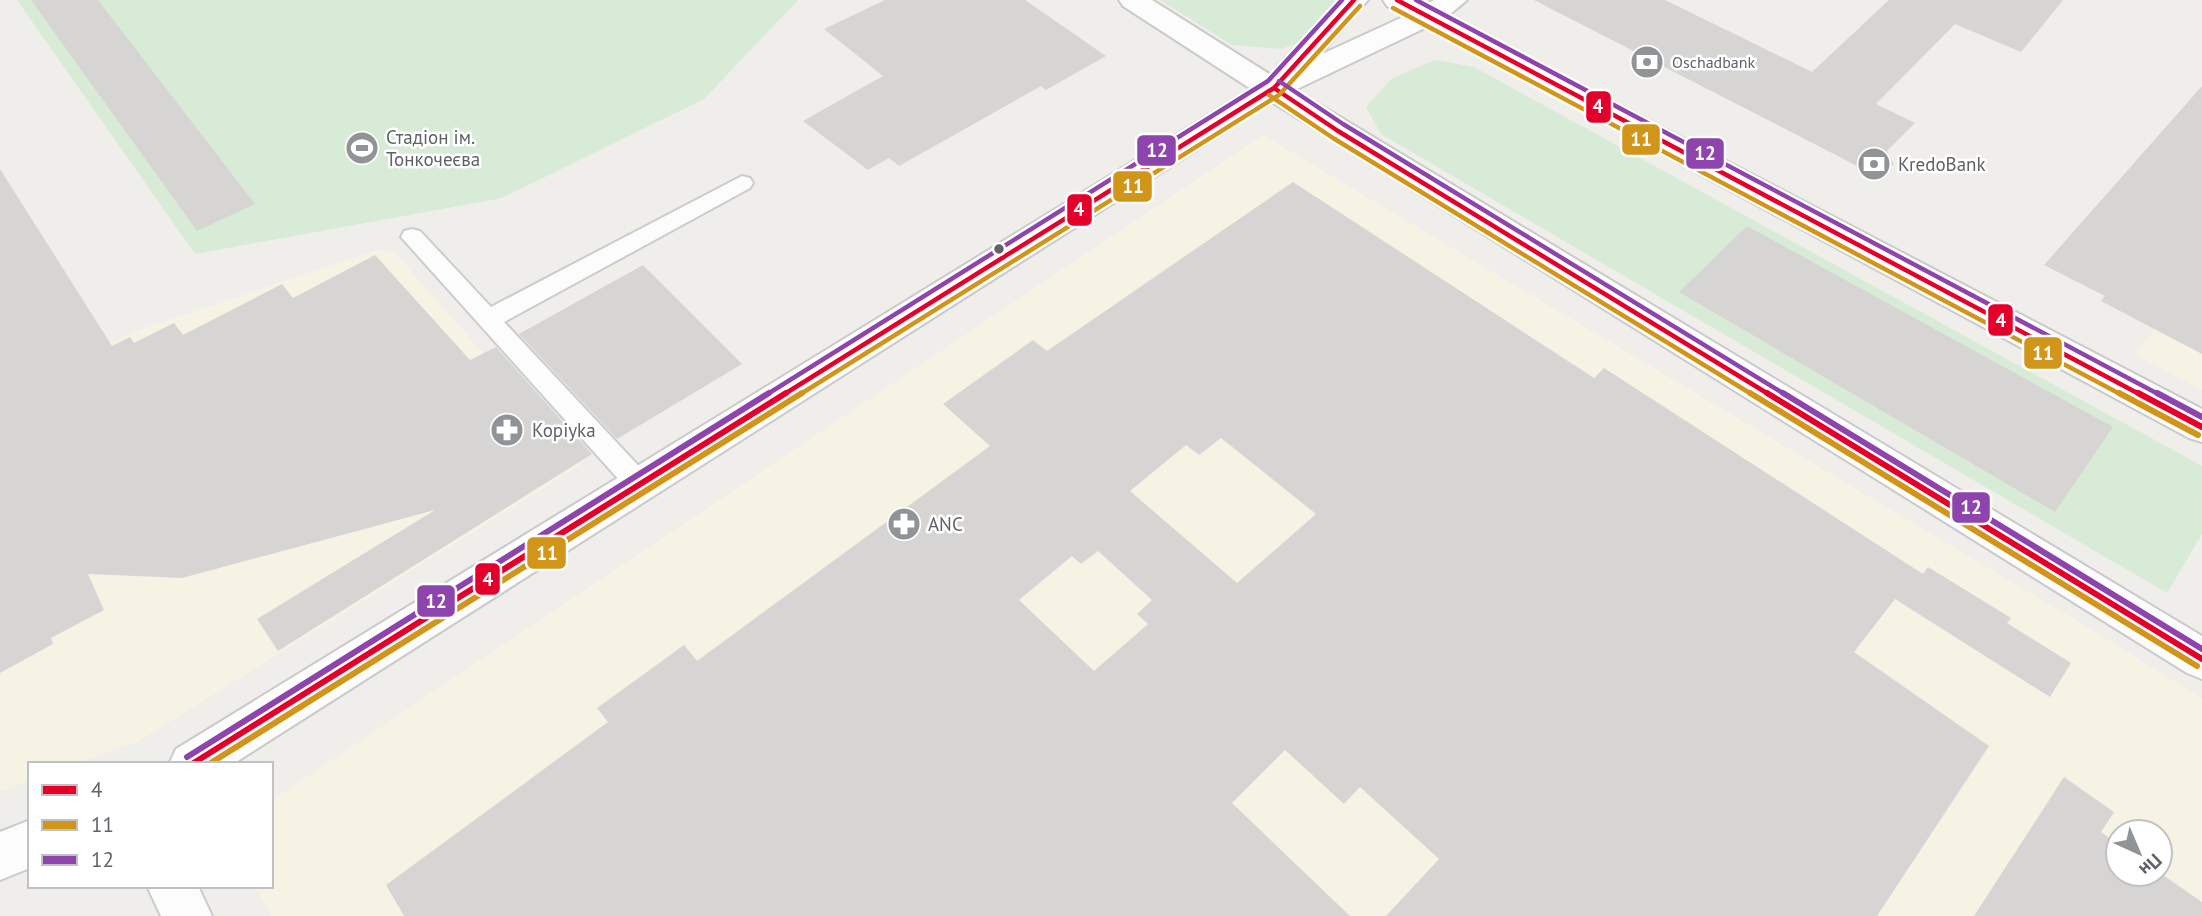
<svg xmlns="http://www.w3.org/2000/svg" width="2202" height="916" font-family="'PT Sans',sans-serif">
  <rect width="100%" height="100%" fill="#efeeea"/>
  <path fill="#f7f3e4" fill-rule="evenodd" d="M 1263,135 L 2084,625 L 2202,699 L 2202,916 L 272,916 L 255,886 L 271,886 L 271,801 ZM 2118,832 L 2160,832 L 2160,874 L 2118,874 Z
    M 378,250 L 394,252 L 581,464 L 139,741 L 75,764 L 30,764 L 30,780 L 0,791 L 0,280 L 53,367 L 150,326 Z
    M 2202,276 L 2202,390 L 2134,354 Z"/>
  <path fill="#d8ebd6" d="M 17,0 L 798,0 L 704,99 L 502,198 L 195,254 Z
    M 1160,0 L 1335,0 L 1336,11 L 1319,35 L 1281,49 L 1232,45 Z
    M 1435,60 L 1474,67 L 2202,466 L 2202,534 L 2167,593 L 1381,134 L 1366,107 L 1391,79 Z"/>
  <path fill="#d6d5d3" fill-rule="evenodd" d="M 31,0 L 98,0 L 255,204 L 197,231 Z
    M 885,0 L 1025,0 L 1106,56 L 1046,90 L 1041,86 L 899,166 L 889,158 L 868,170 L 803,121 L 883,76 L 824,29 Z
    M 1534,0 L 1665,0 L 1812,72 L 1889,0 L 2063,0 L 2021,52 L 1955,24 L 1876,104 L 1915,123 L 1887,151 L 1894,165 L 1873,165 L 1867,171 Z
    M 2202,86 L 2202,354 L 2101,301 L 2105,296 L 2044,265 Z
    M 0,169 L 112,346 L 130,337 L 134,343 L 174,323 L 183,335 L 282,284 L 293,298 L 375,255 L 470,360 L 496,347 L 592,454 L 278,651 L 257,619 L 435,510 L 182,578 L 88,574 L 104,610 L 51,638 L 53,644 L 0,673 Z
    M 1293,182 L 1594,378 L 1604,368 L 1923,574 L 1928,567 L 2011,618 L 2007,623 L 2071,663 L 2050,697 L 1895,599 L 1854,652 L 1989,746 L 1877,916 L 1386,916 L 1439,859 L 1360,787 L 1344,804 L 1285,750 L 1232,803 L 1350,916 L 404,916 L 386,885 L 608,722 L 597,708 L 684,645 L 697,661 L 990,446 L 943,404 L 1033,340 L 1047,351 ZM 1221,438 L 1316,514 L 1237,583 L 1130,491 L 1186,445 L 1199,455 ZM 1098,551 L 1152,600 L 1137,614 L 1148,624 L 1094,671 L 1019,600 L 1072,556 L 1081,564 Z
    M 1747,226 L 2113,427 L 2055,512 L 1679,292 Z
    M 643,265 L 742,364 L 617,439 L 519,334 Z
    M 2064,777 L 2114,812 L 2101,832 L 2118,844 L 2118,874 L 2160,873 L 2202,902 L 2202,916 L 1974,916 Z"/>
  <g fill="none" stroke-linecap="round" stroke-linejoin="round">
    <defs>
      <path id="lane" d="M 742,176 L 750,178 L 753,183 L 750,188 L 504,322 L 648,476 L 652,484 L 648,492 L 639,495 L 630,492 L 401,237 L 404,231 L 412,229 L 420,231 L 491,307 Z"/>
      <path id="street" d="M 147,886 L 198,886 L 212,916 L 161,916 Z"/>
      <path id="secondary" d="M 1119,0 L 1152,0 L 1274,77 L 1272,74 L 1277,67 L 1339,0 L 1368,0 L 1320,55 L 1405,16 L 1387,6 L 1383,0 L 1418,0 L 1427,4 L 1434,0 L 1467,0 L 1448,16 L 2202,409 L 2202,442 L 2189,438 L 1427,27 L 1295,90 L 2202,636 L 2202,679 L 2187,673 L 1272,102 L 233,764 L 169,764 L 176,749 L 1251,89 L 1123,6 Z
        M 30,820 L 30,868 L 0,880 L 0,832 Z"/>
    </defs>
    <use href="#lane" stroke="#cbcccc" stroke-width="4"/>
    <use href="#street" stroke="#cbcccc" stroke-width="4"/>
    <use href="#secondary" stroke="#cacacb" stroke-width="4"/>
    <use href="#lane" fill="#fdfcfc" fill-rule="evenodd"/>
    <use href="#street" fill="#fdfcfc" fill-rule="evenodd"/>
    <use href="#secondary" fill="#fdfcfc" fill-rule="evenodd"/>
    <defs>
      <path id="bus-1-far1" d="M 1397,0 L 2141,395
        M 1274,88 L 1338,131 L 1770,395
        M 783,395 L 1274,88 L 1354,0"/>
      <path id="bus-1" d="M 1767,393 L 2202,659
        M 2138,393 L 2202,427
        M 192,764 L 786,393"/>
      <path id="bus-2-far1" d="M 1393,8 L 2122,395
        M 1269,95 L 1333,138 L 1753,395
        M 799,395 L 1279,95 L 1360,6"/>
      <path id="bus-2" d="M 1750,393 L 2197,666
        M 2119,393 L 2198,435
        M 209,764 L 802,393"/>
      <path id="bus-3-far1" d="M 1416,0 L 2160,395
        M 1279,81 L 1343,124 L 1786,395
        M 766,395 L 1268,81 L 1342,0"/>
      <path id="bus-3" d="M 1783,393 L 2202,649
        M 2157,393 L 2202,417
        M 187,757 L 769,393"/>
    </defs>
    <use href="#bus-1-far1" stroke="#fff" stroke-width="9"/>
    <use href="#bus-1" stroke="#fff" stroke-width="11"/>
    <use href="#bus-2-far1" stroke="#fff" stroke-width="9"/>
    <use href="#bus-2" stroke="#fff" stroke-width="11"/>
    <use href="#bus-3-far1" stroke="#fff" stroke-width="9"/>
    <use href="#bus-3" stroke="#fff" stroke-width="11"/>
    <use href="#bus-1-far1" stroke="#e4002b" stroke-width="4.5"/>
    <use href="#bus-1" stroke="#e4002b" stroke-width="6"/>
    <use href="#bus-2-far1" stroke="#d1951a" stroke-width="4.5"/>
    <use href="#bus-2" stroke="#d1951a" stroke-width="6"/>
    <use href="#bus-3-far1" stroke="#8e44ad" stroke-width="4.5"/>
    <use href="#bus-3" stroke="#8e44ad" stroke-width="6"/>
  </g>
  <defs>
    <symbol id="bank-disc" viewBox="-11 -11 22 22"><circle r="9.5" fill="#919496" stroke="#fff"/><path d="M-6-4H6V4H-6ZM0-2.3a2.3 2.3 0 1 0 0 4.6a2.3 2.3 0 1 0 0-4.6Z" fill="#fff"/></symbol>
    <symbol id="stadium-disc" viewBox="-11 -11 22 22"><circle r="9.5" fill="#919496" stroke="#fff"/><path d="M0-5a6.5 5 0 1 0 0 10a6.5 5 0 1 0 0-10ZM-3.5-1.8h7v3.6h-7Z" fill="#fff"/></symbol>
    <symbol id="pharmacy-disc" viewBox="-11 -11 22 22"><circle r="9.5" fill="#919496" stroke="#fff"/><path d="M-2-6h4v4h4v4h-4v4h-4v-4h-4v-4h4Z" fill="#fff"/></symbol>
  </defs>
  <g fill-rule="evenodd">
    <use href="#bank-disc" x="1628" y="43" width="38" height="38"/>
    <use href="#stadium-disc" x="343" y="129" width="38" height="38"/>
    <use href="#bank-disc" x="1855" y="145" width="38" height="38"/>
    <use href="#pharmacy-disc" x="488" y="411" width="38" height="38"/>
    <use href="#pharmacy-disc" x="885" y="505" width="38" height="38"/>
  </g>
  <circle fill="#5f6368" stroke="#fff" stroke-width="2.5" cx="999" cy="249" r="6"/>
  <g text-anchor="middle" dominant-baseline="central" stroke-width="5" stroke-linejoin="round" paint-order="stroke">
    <g font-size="16" fill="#5f6368" stroke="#fff" text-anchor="start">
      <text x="1672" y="62">Oschadbank</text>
    </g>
    <g font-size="19" fill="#5f6368" stroke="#fff" text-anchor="start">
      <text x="386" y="137">Стадіон ім.<tspan x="386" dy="22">Тонкочеєва</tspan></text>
      <text x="1898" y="164">KredoBank</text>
      <text x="532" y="430">Kopiyka</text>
      <text x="928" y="524">ANC</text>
    </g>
  </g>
  <g stroke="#fff" stroke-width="2.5">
    <rect x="1585" y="90" width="27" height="34" rx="7" fill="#e4002b"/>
    <rect x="1621" y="123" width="40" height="33" rx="7" fill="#d1951a"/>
    <rect x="1136" y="134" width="41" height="33" rx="7" fill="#8e44ad"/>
    <rect x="1685" y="137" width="40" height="33" rx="7" fill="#8e44ad"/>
    <rect x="1112" y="170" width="41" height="33" rx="7" fill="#d1951a"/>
    <rect x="1066" y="193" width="27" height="34" rx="7" fill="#e4002b"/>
    <rect x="1987" y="303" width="27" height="34" rx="7" fill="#e4002b"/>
    <rect x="2023" y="336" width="40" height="34" rx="7" fill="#d1951a"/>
    <rect x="1951" y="491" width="40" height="33" rx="7" fill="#8e44ad"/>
    <rect x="526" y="536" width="41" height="34" rx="7" fill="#d1951a"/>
    <rect x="474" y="562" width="27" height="34" rx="7" fill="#e4002b"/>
    <rect x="416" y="584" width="40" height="34" rx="7" fill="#8e44ad"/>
  </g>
  <g font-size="19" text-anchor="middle" font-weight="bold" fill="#fff">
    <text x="1598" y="113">4</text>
    <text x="1641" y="146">11</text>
    <text x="1157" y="157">12</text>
    <text x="1705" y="160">12</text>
    <text x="1133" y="193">11</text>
    <text x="1079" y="216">4</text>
    <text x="2001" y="327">4</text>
    <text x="2043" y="360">11</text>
    <text x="1971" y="514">12</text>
    <text x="547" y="560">11</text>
    <text x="488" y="586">4</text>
    <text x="436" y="608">12</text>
  </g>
  <rect x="28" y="762" width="245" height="126" fill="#ffffff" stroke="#bfc1c3" stroke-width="2"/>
  <rect x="42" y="785" width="35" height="10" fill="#e4002b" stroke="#bfc1c3" stroke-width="2"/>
  <text x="91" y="797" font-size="21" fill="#5f6368">4</text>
  <rect x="42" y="820" width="35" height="10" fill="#d1951a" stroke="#bfc1c3" stroke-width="2"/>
  <text x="91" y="832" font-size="21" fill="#5f6368">11</text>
  <rect x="42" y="855" width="35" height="10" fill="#8e44ad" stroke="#bfc1c3" stroke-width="2"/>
  <text x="91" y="867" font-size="21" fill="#5f6368">12</text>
  <g transform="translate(2139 853) rotate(136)"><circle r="33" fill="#ffffff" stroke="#bfc1c3" stroke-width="2"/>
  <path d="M0-5L12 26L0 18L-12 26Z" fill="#919496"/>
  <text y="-10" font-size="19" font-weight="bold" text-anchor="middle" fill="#5f6368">Пн</text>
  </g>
</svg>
